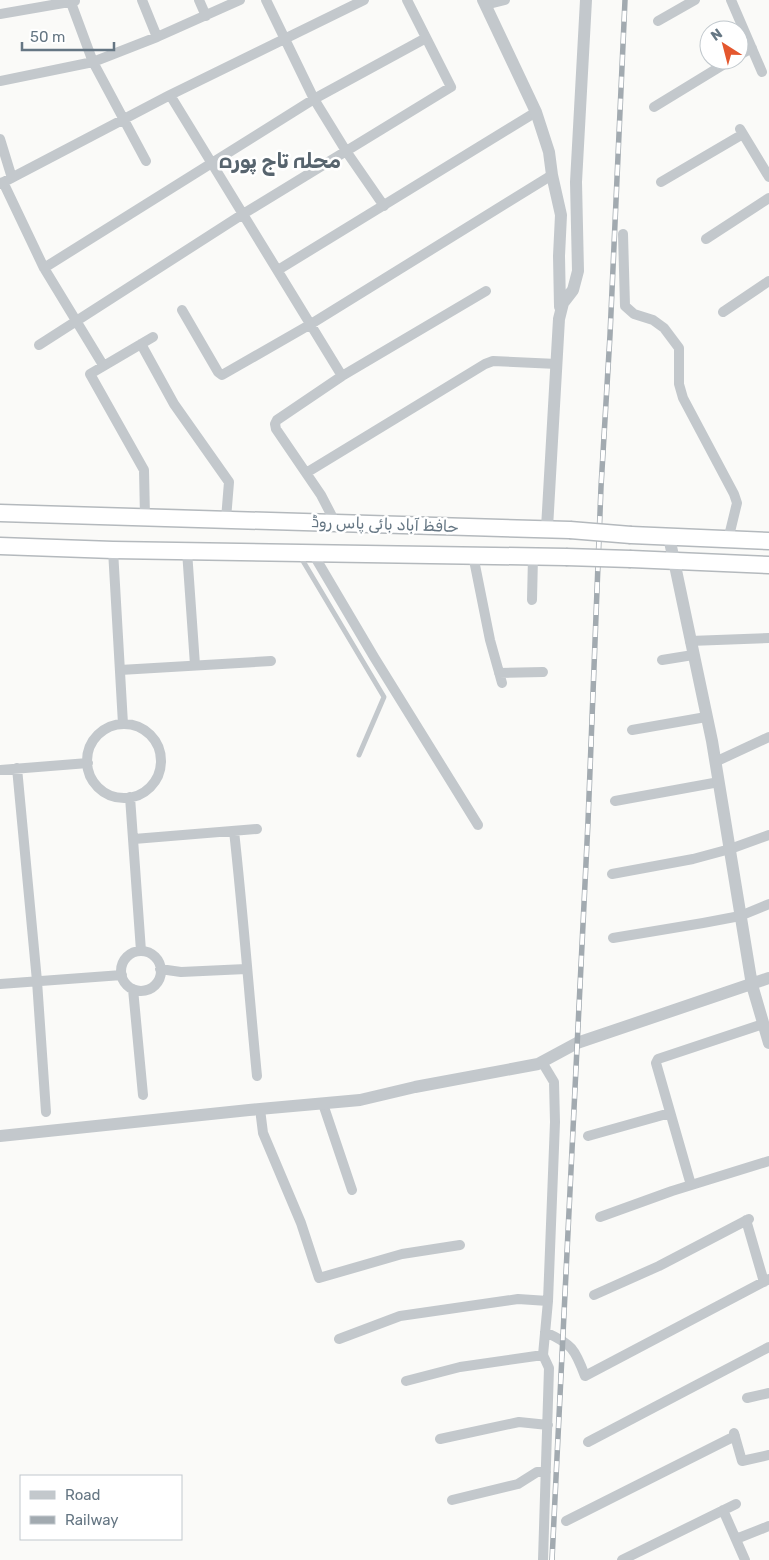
<svg xmlns="http://www.w3.org/2000/svg" width="769" height="1560" font-family="Rubik,Cairo,sans-serif">
  <rect width="100%" height="100%" fill="#fafaf8"/>
  <g fill="none" stroke-linecap="round" stroke-linejoin="round">
    <defs>
      <path id="trunk" d="M 0,513 L 570,530
        M 631,535 L 769,541
        M 0,546 L 113,550 L 566,557
        M 631,559 L 769,565"/>
    </defs>
    <use href="#trunk" stroke="#b4b9bd" stroke-width="19"/>
    <path stroke="#c3c8cc" stroke-width="5" d="M 300,556 L 384,697 L 359,755"/>
    <path stroke="#c3c8cc" stroke-width="10" d="M 70,0 L 93,62 L 146,161
      M 142,0 L 157,37
      M 199,0 L 206,16
      M 266,0 L 314,99 L 346,151 L 384,206
      M 731,0 L 762,72
      M 485,5 L 505,0
      M 0,14 L 75,1
      M 658,21 L 695,0
      M 739,55 L 752,48
      M 0,81 L 93,62 L 157,37 L 240,0
      M 170,95 L 342,376
      M 654,107 L 731,60
      M 740,129 L 769,177
      M 0,139 L 12,178
      M 3,182 L 44,268 L 103,365
      M 661,182 L 743,134
      M 0,184 L 170,95 L 364,0
      M 623,234 L 625,306 L 634,314 L 653,320 L 664,328 L 679,348 L 679,384 L 683,398 L 734,494 L 737,503 L 728,540
      M 706,239 L 769,198
      M 44,268 L 314,99 L 426,38
      M 278,270 L 536,112
      M 182,310 L 218,372 L 222,375 L 311,324 L 552,175
      M 723,312 L 769,281
      M 141,344 L 174,404 L 229,482 L 226,519
      M 39,345 L 243,214 L 451,87 L 407,0
      M 306,473 L 485,364 L 493,361 L 557,364
      M 145,517 L 144,470 L 90,374 L 153,337
      M 335,522 L 321,495 L 276,429 L 275,424 L 277,420 L 342,376 L 486,291
      M 113,550 L 123,724
      M 187,551 L 195,665
      M 312,552 L 374,657 L 478,825
      M 473,555 L 490,640 L 502,683
      M 532,600 L 533,557
      M 690,641 L 769,638
      M 662,660 L 693,655
      M 120,670 L 271,661
      M 499,673 L 543,672
      M87 761a37 37 0 1 1 74 0a37 37 0 1 1-74 0Z
      M 632,730 L 706,717
      M 715,762 L 769,737
      M 17,768 L 37,981 L 46,1112
      M 0,770 L 88,763
      M 130,797 L 141,951
      M 615,801 L 719,782
      M 234,831 C 243,912 249,994 257,1076
      M 134,839 L 257,829
      M 612,874 L 693,859 L 730,849 L 769,835
      M 613,938 L 703,923 L 740,916 L 769,904
      M121 971a20 20 0 1 1 40 0a20 20 0 1 1-40 0Z
      M 160,969 L 181,972 L 246,969
      M 0,984 L 122,975
      M 133,989 L 143,1095
      M 542,1062 L 554,1082 L 555,1122 L 548,1301 L 543,1355 L 549,1368 L 543,1560
      M 323,1104 L 352,1190
      M 260,1109 L 263,1133 L 301,1223 L 319,1278 L 402,1254 L 460,1245
      M 588,1136 L 670,1113
      M 691,1185 L 656,1063 L 658,1059 L 763,1024
      M 600,1217 L 672,1191 L 769,1161
      M 746,1220 L 764,1282
      M 594,1295 L 659,1266 L 749,1219
      M 545,1332 C 572,1344 575,1349 585,1376 L 769,1279
      M 339,1339 L 400,1316 L 518,1299 L 548,1301
      M 406,1381 L 460,1367 L 543,1355
      M 747,1398 L 769,1393
      M 734,1433 L 742,1461 L 769,1455
      M 440,1439 L 519,1422 L 548,1425
      M 588,1442 L 769,1347
      M 452,1500 L 518,1484 L 537,1472 L 546,1472
      M 723,1510 L 745,1560
      M 566,1521 L 735,1436
      M 736,1539 L 769,1526
      M 622,1560 L 736,1504"/>
    <path stroke="#c3c8cc" stroke-width="12" d="M 483,0 L 536,112 L 549,152 L 552,175 L 561,215 L 559,256 L 560,307
      M 547,528 L 559,319 L 563,303 L 573,290 L 578,271 L 576,182 L 586,0
      M 669,537 L 712,741 L 752,985 L 769,1043
      M 0,1136 L 249,1110 L 360,1100 L 415,1087 L 538,1064 L 577,1043 L 769,978"/>
    <use href="#trunk" stroke="#fff" stroke-width="16"/>
    <defs>
      <path id="rail" d="M 552,1560 L 588,822 L 601,487 L 610,335 L 625,0"/>
    </defs>
    <use href="#rail" stroke="#a2aab0" stroke-width="5.5"/>
    <use href="#rail" stroke="#fff" stroke-width="4" stroke-dasharray="11" stroke-linecap="butt"/>
    <defs>
      <path id="trunk-bridge" d="M 570,530 L 631,535
        M 566,557 L 631,559"/>
    </defs>
    <use href="#trunk-bridge" stroke="#b4b9bd" stroke-width="19" stroke-linecap="butt"/>
    <use href="#trunk-bridge" stroke="#fff" stroke-width="16"/>
  </g>
  <g text-anchor="middle" dominant-baseline="central" stroke-width="5" stroke-linejoin="round" paint-order="stroke">
    <g font-size="16" fill="#657683" stroke="#fff">
      <text transform="translate(385 524) rotate(2)">حافظ آباد بائی پاس روڈ</text>
    </g>
    <g font-size="21" font-weight="bold" fill="#57646e" stroke="#fff">
      <text x="280" y="160">محلہ تاج پورہ</text>
    </g>
  </g>
  <rect x="20" y="1475" width="162" height="65" fill="#ffffff" stroke="#c1c8cd"/>
  <rect x="30" y="1491" width="25" height="8" fill="#c3c8cc" stroke="#c1c8cd"/>
  <text x="65" y="1500" font-size="15" fill="#657683">Road</text>
  <rect x="30" y="1516" width="25" height="8" fill="#a2aab0" stroke="#c1c8cd"/>
  <text x="65" y="1525" font-size="15" fill="#657683">Railway</text>
  <g transform="translate(724 45) rotate(324)"><circle r="24" fill="#ffffff" stroke="#c1c8cd"/>
  <path d="M0-4L9 19L0 12L-9 19Z" fill="#e4572e"/>
  <text y="-8" font-size="14" font-weight="bold" text-anchor="middle" fill="#657683">N</text>
  </g>
  <path d="M22 42v8h92v-8" fill="none" stroke="#657683" stroke-width="2.5"/>
  <text x="30" y="42" font-size="15" fill="#657683" stroke="#ffffff" stroke-width="4" paint-order="stroke">50 m</text>
</svg>
